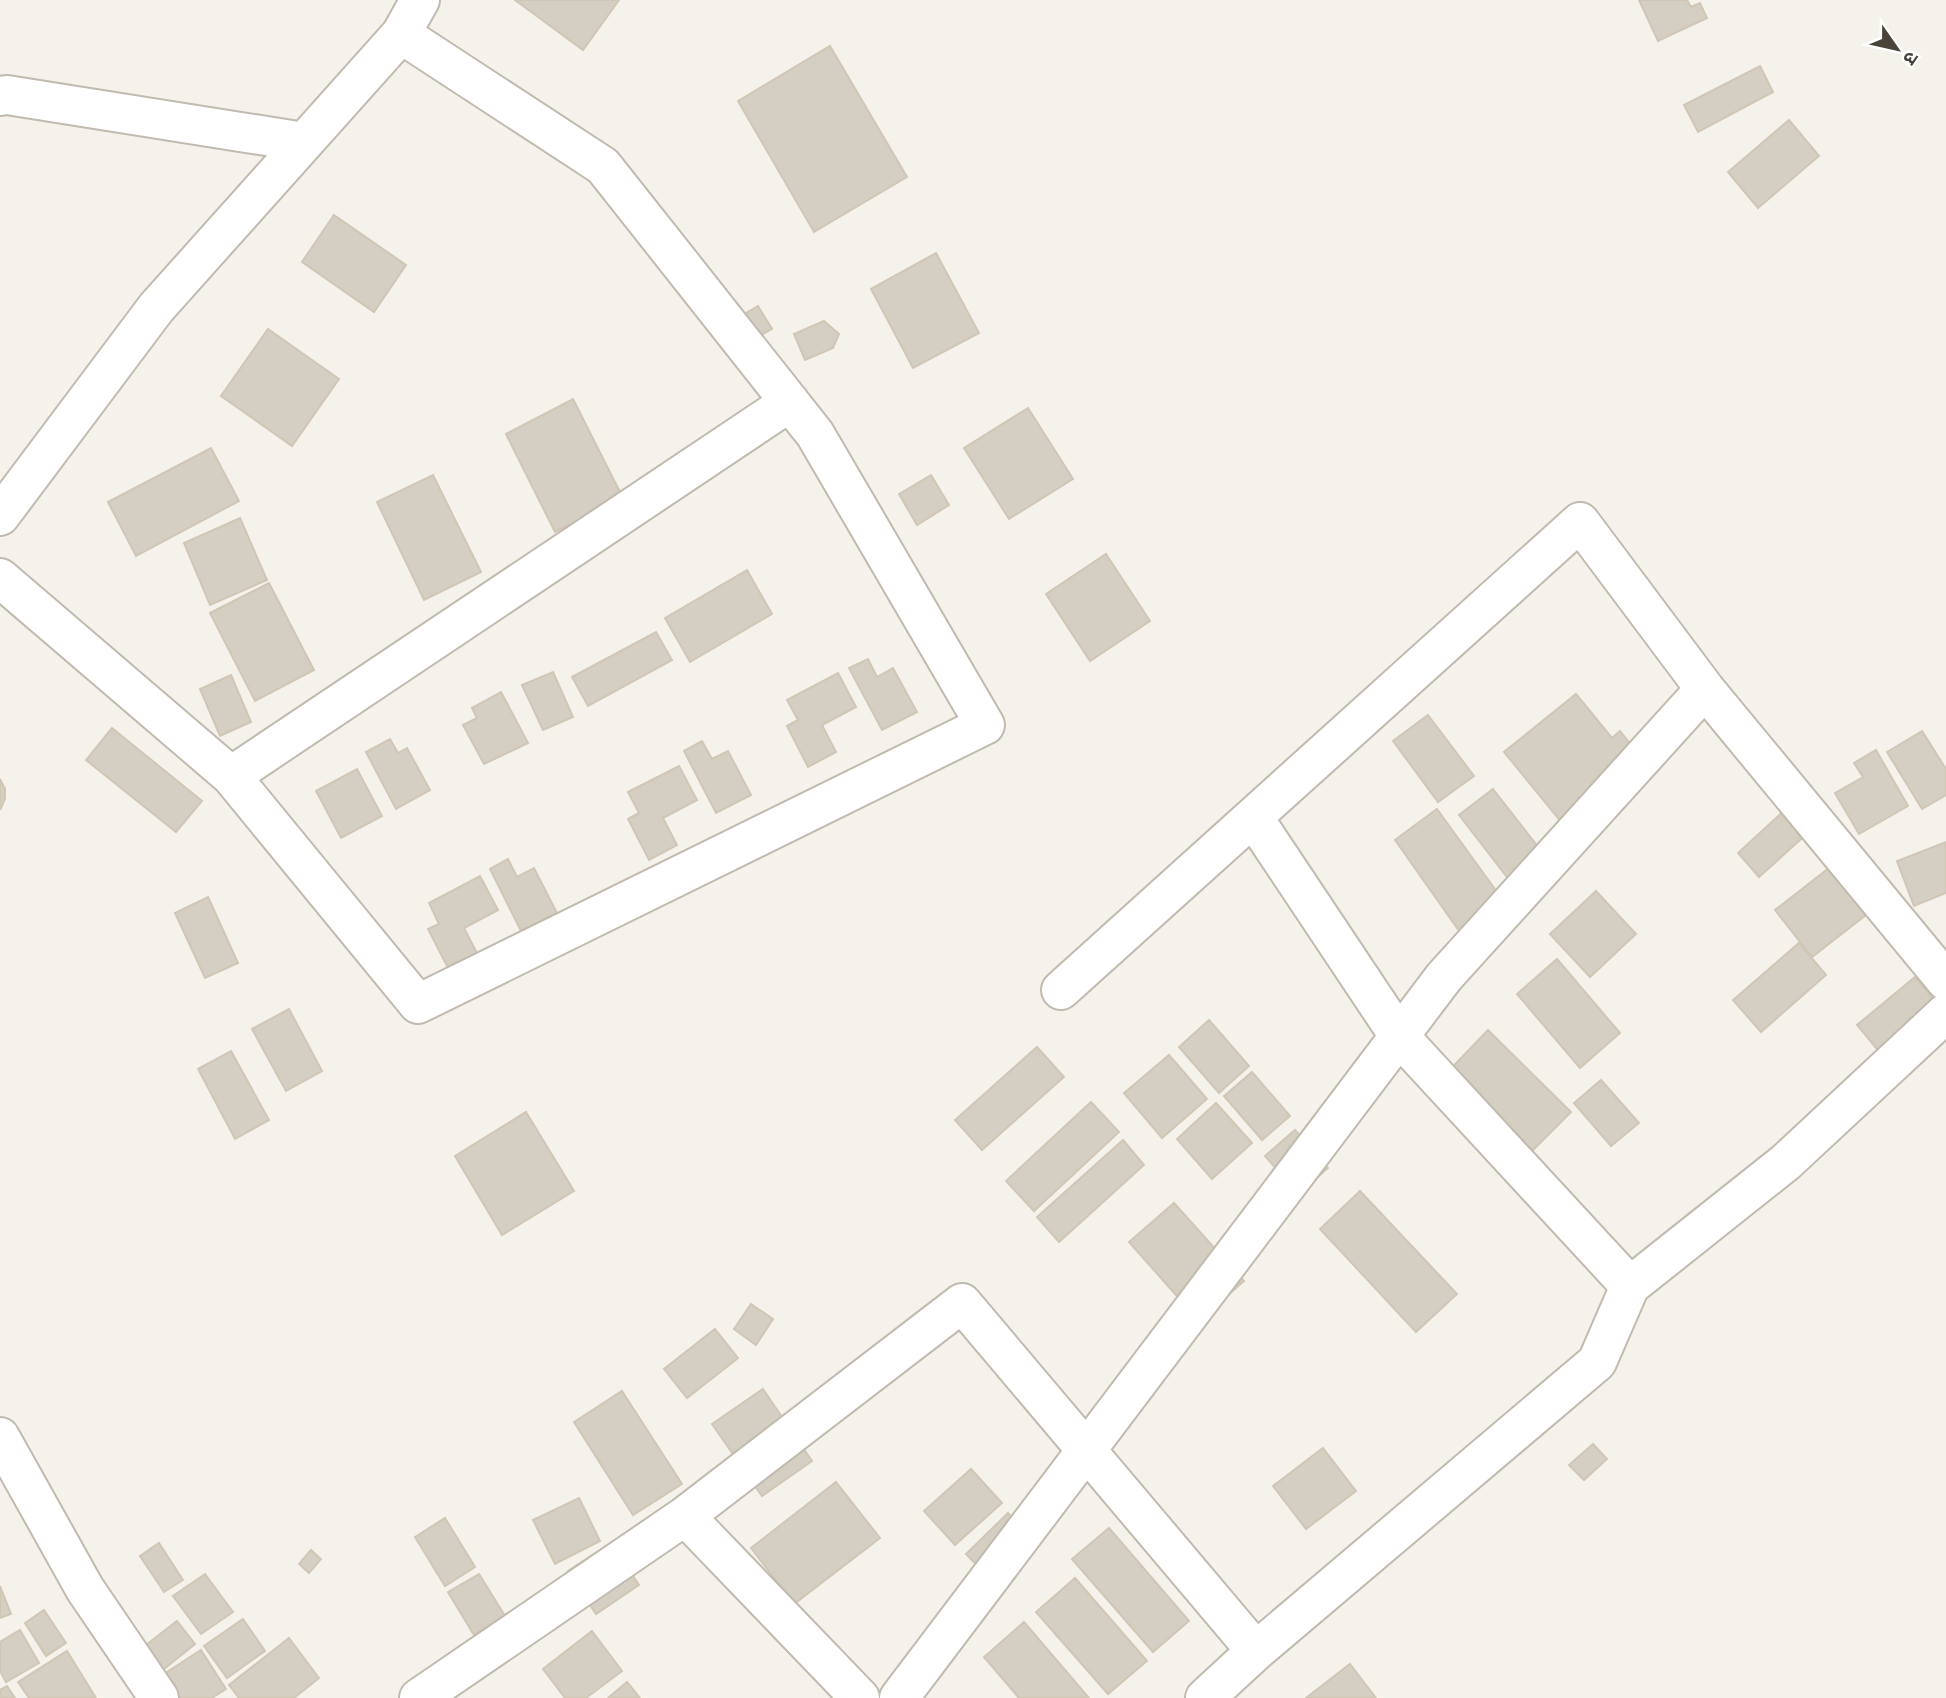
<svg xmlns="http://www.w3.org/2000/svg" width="1946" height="1698" font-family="'PT Sans Narrow','Noto Sans Devanagari',sans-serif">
  <rect width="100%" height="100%" fill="#f5f2ec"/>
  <path fill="#d5cec2" stroke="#d0c6b6" stroke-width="2" d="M 515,0 L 619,0 L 583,50 Z
    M 1639,0 L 1687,0 L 1691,7 L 1700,3 L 1707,18 L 1658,41 Z
    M 830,46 L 907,177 L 814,232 L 738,101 Z
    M 1760,66 L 1773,92 L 1698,132 L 1684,105 Z
    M 1789,120 L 1819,156 L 1758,208 L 1728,172 Z
    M 334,215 L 406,265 L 374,312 L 302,262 Z
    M 936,253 L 979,333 L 913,368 L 871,289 Z
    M 758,306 L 772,329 L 747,343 L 734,320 Z
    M 824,321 L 839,334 L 833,348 L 805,360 L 794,334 Z
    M 268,329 L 339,379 L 292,446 L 221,396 Z
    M 573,399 L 623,498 L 555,532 L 506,434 Z
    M 1028,408 L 1073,479 L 1009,519 L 964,448 Z
    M 211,448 L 239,501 L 136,556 L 108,502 Z
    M 433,475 L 481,572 L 424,600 L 377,502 Z
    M 931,475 L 949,505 L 917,525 L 899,494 Z
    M 240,518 L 267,580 L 210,605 L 184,543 Z
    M 1106,554 L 1150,621 L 1090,661 L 1046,594 Z
    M 747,570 L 772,614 L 690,662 L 665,618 Z
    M 269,583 L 314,670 L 255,701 L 210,613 Z
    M 656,632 L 672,660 L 588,706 L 572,677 Z
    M 868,659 L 877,677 L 893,668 L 917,712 L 882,730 L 849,668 Z
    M 553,672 L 573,717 L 543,730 L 522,685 Z
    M 838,673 L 856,707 L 822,725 L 836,752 L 808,767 L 787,726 L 798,720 L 787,700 Z
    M 231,675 L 251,722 L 220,736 L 200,689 Z
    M 501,692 L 528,743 L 484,764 L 463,725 L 477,718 L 472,708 Z
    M 1576,694 L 1612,738 L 1620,731 L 1642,759 L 1571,834 L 1504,752 Z
    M 1428,715 L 1474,776 L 1438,802 L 1393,741 Z
    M 112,728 L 202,801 L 176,832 L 86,760 Z
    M 1922,731 L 1946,769 L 1946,795 L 1922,809 L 1887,752 Z
    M 390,739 L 398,753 L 407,748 L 430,790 L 396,809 L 366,752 Z
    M 702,741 L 712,759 L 728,751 L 751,795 L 716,813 L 684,751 Z
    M 1876,750 L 1908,806 L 1859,834 L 1835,793 L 1863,777 L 1854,763 Z
    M 679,766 L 697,800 L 663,818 L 677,845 L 649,860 L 628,819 L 639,813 L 628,792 Z
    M 357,769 L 382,816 L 341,838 L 316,791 Z
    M 0,779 L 5,789 L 5,799 L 0,810 Z
    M 1493,789 L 1556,870 L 1521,866 L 1507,877 L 1459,815 Z
    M 1788,807 L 1810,831 L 1759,877 L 1738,853 Z
    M 1437,809 L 1505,903 L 1462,935 L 1395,840 Z
    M 1946,842 L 1946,893 L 1914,906 L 1897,861 Z
    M 508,859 L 517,877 L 534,868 L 557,913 L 521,931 L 490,869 Z
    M 1829,868 L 1866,915 L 1812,957 L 1775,910 Z
    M 480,876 L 498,910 L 464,928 L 478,955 L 449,970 L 428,929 L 439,924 L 429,903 Z
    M 1596,891 L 1636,934 L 1590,977 L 1550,934 Z
    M 208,897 L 238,963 L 205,978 L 175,913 Z
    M 1799,943 L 1826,975 L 1761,1032 L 1733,1000 Z
    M 1557,959 L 1620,1033 L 1580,1068 L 1517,994 Z
    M 1915,977 L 1946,1014 L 1896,1072 L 1857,1025 Z
    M 289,1009 L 322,1071 L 286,1091 L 252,1029 Z
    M 1209,1020 L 1249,1066 L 1219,1093 L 1179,1047 Z
    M 1488,1030 L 1571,1112 L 1521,1162 L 1439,1081 Z
    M 1037,1047 L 1064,1077 L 982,1150 L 955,1120 Z
    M 231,1051 L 269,1120 L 235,1139 L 198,1069 Z
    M 1169,1055 L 1207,1099 L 1162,1138 L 1124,1093 Z
    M 1252,1072 L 1290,1116 L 1262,1140 L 1224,1096 Z
    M 1601,1080 L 1639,1123 L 1611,1146 L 1574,1103 Z
    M 1091,1102 L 1119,1132 L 1034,1211 L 1006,1181 Z
    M 1216,1103 L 1252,1143 L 1212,1179 L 1177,1139 Z
    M 526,1112 L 574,1191 L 502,1235 L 455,1156 Z
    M 1295,1130 L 1328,1168 L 1298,1194 L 1265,1156 Z
    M 1123,1140 L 1144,1165 L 1059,1242 L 1037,1217 Z
    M 1360,1191 L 1457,1294 L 1416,1332 L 1320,1229 Z
    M 1174,1203 L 1244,1281 L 1199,1321 L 1129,1242 Z
    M 751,1304 L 773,1319 L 756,1345 L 734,1329 Z
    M 715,1329 L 738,1358 L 687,1398 L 664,1369 Z
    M 763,1389 L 812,1461 L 762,1496 L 712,1424 Z
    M 622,1391 L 682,1484 L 633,1515 L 574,1422 Z
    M 1593,1444 L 1607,1459 L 1584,1480 L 1569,1465 Z
    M 1323,1448 L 1356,1491 L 1306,1529 L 1273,1486 Z
    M 971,1469 L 1002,1503 L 955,1545 L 924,1511 Z
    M 836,1482 L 880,1538 L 794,1604 L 751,1548 Z
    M 579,1498 L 600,1541 L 555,1564 L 533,1520 Z
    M 1008,1513 L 1039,1545 L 997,1586 L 966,1554 Z
    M 445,1518 L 475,1567 L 445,1586 L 415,1537 Z
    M 1109,1528 L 1189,1621 L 1153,1652 L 1072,1559 Z
    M 159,1543 L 183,1580 L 164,1592 L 140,1556 Z
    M 611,1543 L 639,1585 L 596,1614 L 568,1571 Z
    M 311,1550 L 321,1559 L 309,1573 L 299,1564 Z
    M 205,1574 L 233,1612 L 201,1634 L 173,1596 Z
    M 479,1574 L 505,1616 L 474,1635 L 448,1592 Z
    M 1075,1578 L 1147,1661 L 1108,1694 L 1036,1612 Z
    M 0,1586 L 11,1614 L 0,1618 Z
    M 44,1610 L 66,1643 L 46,1656 L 25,1623 Z
    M 243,1619 L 265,1651 L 227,1678 L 204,1646 Z
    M 177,1621 L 195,1644 L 159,1673 L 141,1649 Z
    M 1024,1622 L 1089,1698 L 1019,1698 L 984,1657 Z
    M 20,1630 L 39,1663 L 6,1682 L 0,1671 L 0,1642 Z
    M 592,1631 L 622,1671 L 586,1698 L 565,1698 L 543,1669 Z
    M 289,1638 L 319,1678 L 294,1698 L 239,1698 L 229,1685 Z
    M 201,1650 L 226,1689 L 212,1698 L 180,1698 L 164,1674 Z
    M 67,1651 L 96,1698 L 29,1698 L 18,1682 Z
    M 1350,1664 L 1376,1698 L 1306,1698 Z
    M 627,1682 L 640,1698 L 608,1698 Z
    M 7,1686 L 15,1698 L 0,1698 L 0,1690 Z"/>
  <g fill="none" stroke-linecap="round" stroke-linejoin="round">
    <defs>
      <path id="street" d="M 401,34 L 420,0
        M 0,96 L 7,95 L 304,142
        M 0,516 L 156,308 L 401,34 L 603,166 L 815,434 L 985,725 L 418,1004 L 231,776 L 0,578
        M 231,776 L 790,402
        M 1253,817 L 1399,1036 L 1630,1286
        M 1061,990 L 1580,522 L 1705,689 L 1946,981
        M 0,1437 L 85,1589 L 159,1698
        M 685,1516 L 962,1303 L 1256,1651
        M 419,1698 L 685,1516 L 860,1698
        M 899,1698 L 1444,977 L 1705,689
        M 1205,1698 L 1256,1651 L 1597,1362 L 1630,1286 L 1786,1162 L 1946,1013"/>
    </defs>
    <use href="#street" stroke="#c0baaf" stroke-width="42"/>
    <use href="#street" stroke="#fff" stroke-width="38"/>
  </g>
  <g transform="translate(1897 49) rotate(124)" stroke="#ffffff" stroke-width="5" paint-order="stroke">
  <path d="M0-5L12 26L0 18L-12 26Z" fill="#49433a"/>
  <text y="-10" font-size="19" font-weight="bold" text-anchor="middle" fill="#49433a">उ</text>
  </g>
</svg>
